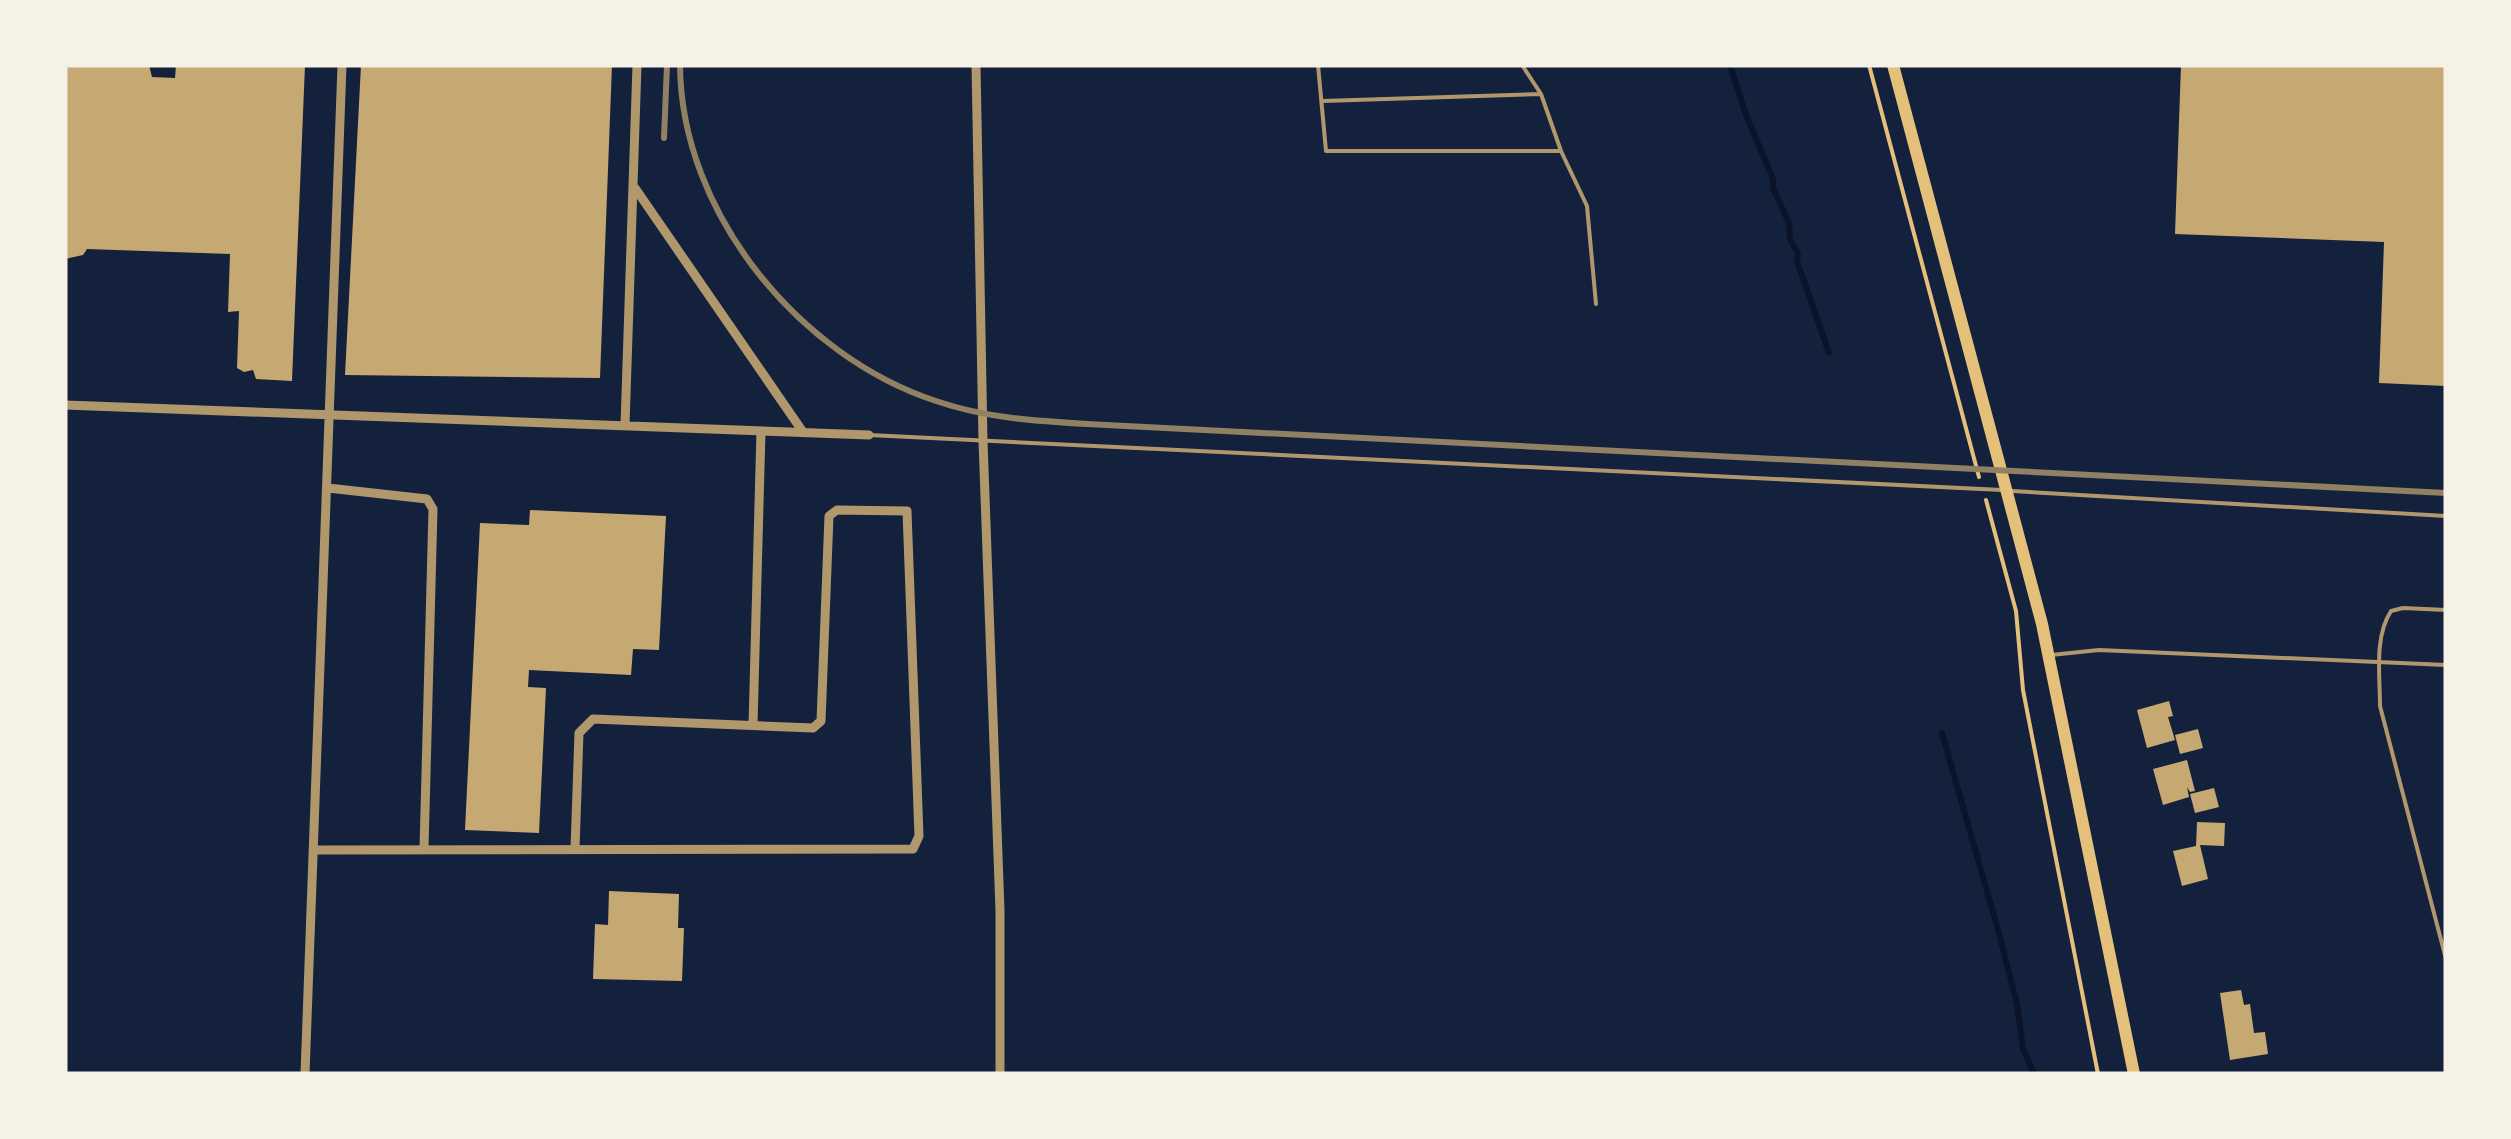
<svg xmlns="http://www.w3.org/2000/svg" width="2511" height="1139" font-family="'Sofia Sans Condensed',sans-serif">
  <rect width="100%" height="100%" fill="#14213d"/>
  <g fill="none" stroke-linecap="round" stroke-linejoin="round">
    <path stroke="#0b132b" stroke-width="6" d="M 1730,65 L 1746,115 L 1773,179 L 1773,188 L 1789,223 L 1790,240 L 1798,253 L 1797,261 L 1829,353
      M 1942,733 L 1997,926 L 2017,1004 L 2023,1049 L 2034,1074"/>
  </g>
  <path fill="#c6a872" d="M 65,65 L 149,65 L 152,77 L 175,78 L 176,65 L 305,65 L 292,381 L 256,379 L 253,370 L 244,372 L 237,368 L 239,311 L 228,312 L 230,254 L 87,249 L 83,255 L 65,259 Z
    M 361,65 L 612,65 L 600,378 L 345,375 Z
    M 2181,65 L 2446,65 L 2446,386 L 2379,383 L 2384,242 L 2175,234 Z
    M 530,510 L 666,516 L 659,650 L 633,649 L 631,675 L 529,670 L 528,687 L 546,688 L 539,833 L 465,830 L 480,523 L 529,525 Z
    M 2169,701 L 2173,716 L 2168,717 L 2175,740 L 2147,748 L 2137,710 Z
    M 2198,729 L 2203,748 L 2180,754 L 2175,735 Z
    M 2187,760 L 2195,791 L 2190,792 L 2187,787 L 2189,797 L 2163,805 L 2153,769 Z
    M 2214,788 L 2219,807 L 2195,813 L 2190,794 Z
    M 2197,822 L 2225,823 L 2224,846 L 2200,845 L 2208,879 L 2182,886 L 2173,851 L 2196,846 Z
    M 609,891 L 679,894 L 678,928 L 684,928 L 682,981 L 593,979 L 595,924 L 608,925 Z
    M 2241,990 L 2244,1005 L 2250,1004 L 2254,1033 L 2265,1032 L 2268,1054 L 2230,1060 L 2220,993 Z"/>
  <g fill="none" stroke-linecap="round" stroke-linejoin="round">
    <path stroke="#e5c07b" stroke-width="4" d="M 1869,65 L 1979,477
      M 1986,500 L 2016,611 L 2023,690 L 2098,1074"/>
    <path stroke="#b1986c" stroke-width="4" d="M 1318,65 L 1326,151 L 1561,151
      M 1522,65 L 1541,94 L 1561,151 L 1587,206 L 1596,304
      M 1323,101 L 1541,94
      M 869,435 L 2002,490
      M 2012,491 L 2446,516
      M 2446,610 L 2403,608 L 2391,611 C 2374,637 2380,676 2380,706 L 2446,959
      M 2051,655 L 2099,650 L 2446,665"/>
    <path stroke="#b1986c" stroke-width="9" d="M 976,65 L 983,441 L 1000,911 L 1000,1074
      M 635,188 L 803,432
      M 65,405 L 869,435
      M 625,425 L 637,65
      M 328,488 L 427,499 L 433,509 L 424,849
      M 753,725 L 761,431
      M 314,850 L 913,849 L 919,836 L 907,511 L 837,510 L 829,516 L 821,721 L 813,728 L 593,719 L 579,733 L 575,849
      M 305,1074 L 342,65"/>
    <path stroke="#e5c07b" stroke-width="12" d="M 1893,65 L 2042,624 L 2134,1074"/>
    <path stroke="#918062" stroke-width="6" d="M 680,65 C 681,213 799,356 936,401 C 985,418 1036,421 1087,424 L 2446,493
      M 664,138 L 667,65"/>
  </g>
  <rect width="2511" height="1139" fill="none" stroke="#f6f1e7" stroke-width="135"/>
</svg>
